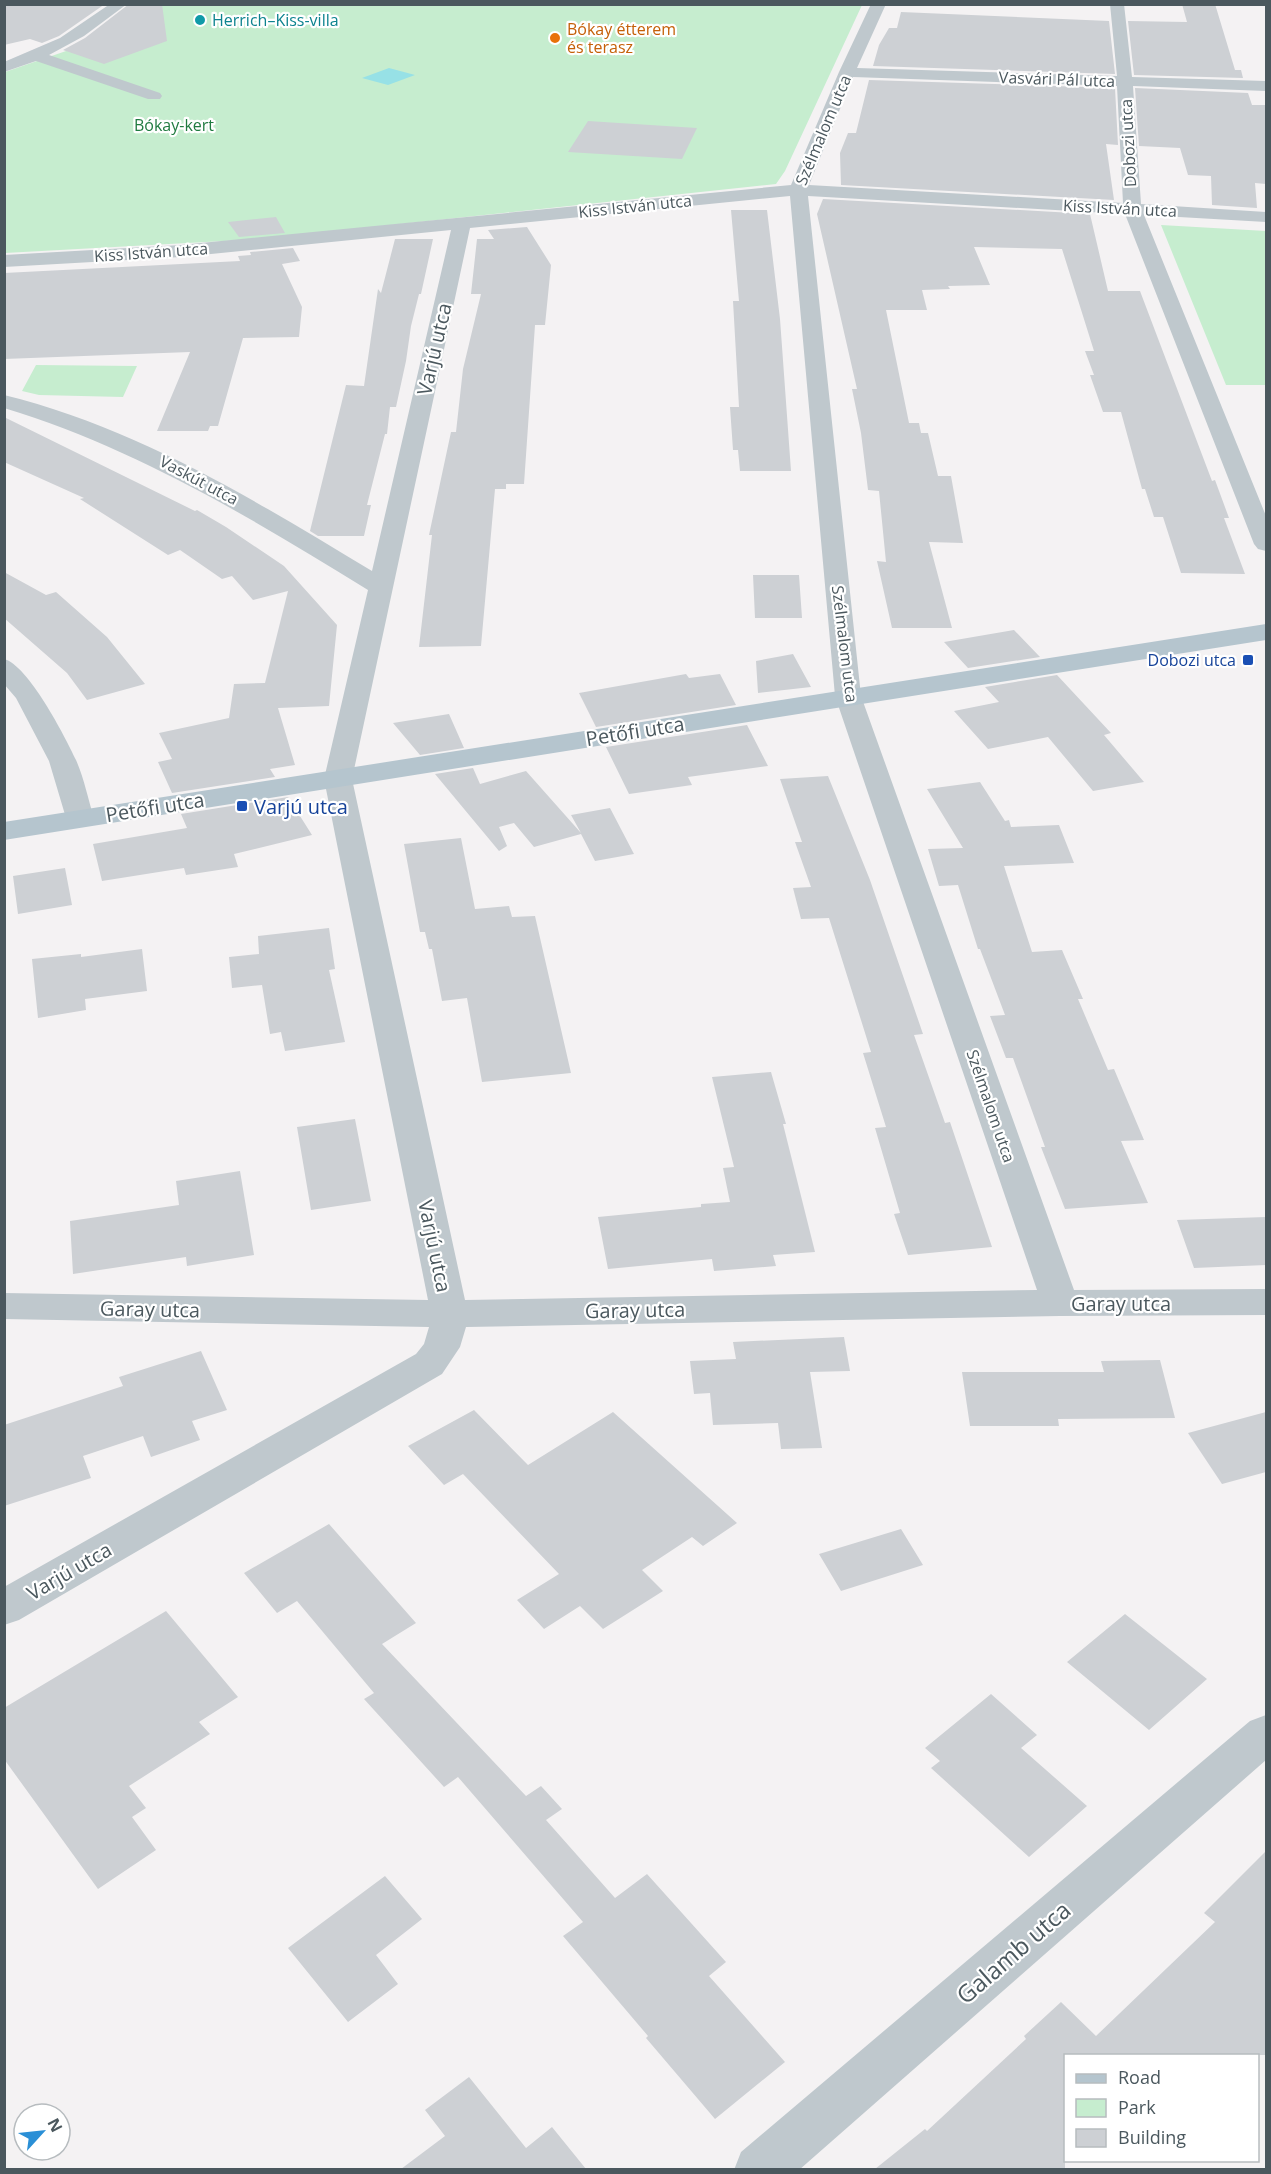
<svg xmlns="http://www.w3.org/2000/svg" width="1271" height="2174" font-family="'Open Sans',sans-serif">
  <rect width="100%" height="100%" fill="#f4f2f3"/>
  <path fill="#c6edcf" d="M 136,5 L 862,5 L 785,171 L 776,184 L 260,239 L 5,253 L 5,72 L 69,50 Z
    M 1161,225 L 1266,231 L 1266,385 L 1226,385 Z
    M 36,365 L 137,366 L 123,397 L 39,395 L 22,391 Z"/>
  <path fill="#97e1e6" d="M 389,68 L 415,75 L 388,85 L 362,78 Z"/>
  <path fill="#cdd0d4" d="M 4,4 L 105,4 L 59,36 L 42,43 L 30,39 L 4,45 Z
    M 129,4 L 162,4 L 167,41 L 104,64 L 63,50 L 85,38 Z
    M 1182,4 L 1215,4 L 1235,70 L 1241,70 L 1243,78 L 1134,75 L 1128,21 L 1187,22 Z
    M 901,12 L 1109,21 L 1115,74 L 873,66 L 879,45 L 889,28 L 897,28 Z
    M 869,80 L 1115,88 L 1118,145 L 1106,144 L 1114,200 L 841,185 L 840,153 L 848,133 L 856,133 Z
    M 1135,88 L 1248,93 L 1252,105 L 1266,105 L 1266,184 L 1255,183 L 1257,208 L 1212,205 L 1211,176 L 1188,175 L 1180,148 L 1139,146 Z
    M 588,121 L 697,128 L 682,159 L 568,152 Z
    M 823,199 L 1090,214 L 1108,291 L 1140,291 L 1212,481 L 1215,480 L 1229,518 L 1224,518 L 1245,574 L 1181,573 L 1163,517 L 1154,517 L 1145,489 L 1142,489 L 1121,412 L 1103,412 L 1090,375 L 1094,375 L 1085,351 L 1094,351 L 1062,249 L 974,247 L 990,285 L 948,286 L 950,289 L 922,290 L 927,310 L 886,310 L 909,423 L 919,423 L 921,433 L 928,433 L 938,476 L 951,476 L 963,543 L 929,542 L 952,628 L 892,628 L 877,561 L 886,562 L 879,491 L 868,490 L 861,433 L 852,389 L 857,389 L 817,214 Z
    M 731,210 L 767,210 L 780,319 L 791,471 L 740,471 L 738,450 L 733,450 L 730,407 L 739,407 L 733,301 L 739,301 Z
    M 276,217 L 285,233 L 239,237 L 228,222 Z
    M 527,227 L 551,265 L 545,325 L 535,325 L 524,484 L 506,484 L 506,489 L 495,489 L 481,646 L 419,647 L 432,535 L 429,535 L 451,432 L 456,432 L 463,369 L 481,294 L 471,294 L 477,239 L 494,239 L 488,230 Z
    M 395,239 L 433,239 L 421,294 L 419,294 L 411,326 L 406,361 L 396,407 L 390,407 L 387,434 L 385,434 L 367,505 L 371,505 L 364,536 L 318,536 L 310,531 L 346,385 L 364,386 L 378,289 L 381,293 Z
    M 293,248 L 300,261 L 282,264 L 302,307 L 299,337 L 243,338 L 218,426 L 210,426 L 208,431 L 157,431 L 190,352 L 4,359 L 4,273 L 240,261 L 238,256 L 251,255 L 250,252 Z
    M 4,417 L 195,511 L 197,510 L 226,527 L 284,566 L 337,625 L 329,706 L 278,708 L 295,765 L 270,769 L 275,777 L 172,793 L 158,762 L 172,759 L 159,733 L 229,718 L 234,684 L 265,683 L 288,591 L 253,600 L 232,576 L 222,579 L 180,550 L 168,555 L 80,499 L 84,498 L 4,462 Z
    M 4,572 L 46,595 L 56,592 L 107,637 L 145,684 L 87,700 L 67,673 L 4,618 Z
    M 753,575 L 799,575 L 802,618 L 755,618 Z
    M 1014,630 L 1040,657 L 968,668 L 944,642 Z
    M 793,654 L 811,687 L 758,693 L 756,661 Z
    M 686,674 L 689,678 L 720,674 L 736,705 L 596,727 L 579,693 Z
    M 1057,675 L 1111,733 L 1104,735 L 1144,782 L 1093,791 L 1048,737 L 988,749 L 954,711 L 999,702 L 985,687 Z
    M 449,714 L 464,748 L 420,755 L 393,723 Z
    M 747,725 L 768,766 L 688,777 L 692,785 L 629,794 L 606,747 Z
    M 473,768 L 480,784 L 526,771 L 581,833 L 571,815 L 610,808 L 634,854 L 595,861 L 581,834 L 534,847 L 514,823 L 499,827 L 507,846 L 499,851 L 435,774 Z
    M 828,776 L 870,880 L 923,1034 L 914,1035 L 945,1123 L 950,1122 L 992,1247 L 908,1255 L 894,1214 L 900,1213 L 875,1128 L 886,1127 L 863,1053 L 871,1052 L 829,918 L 801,919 L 793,888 L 811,887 L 795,842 L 802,842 L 780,779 Z
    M 980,782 L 1005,821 L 1009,820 L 1011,827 L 1059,825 L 1074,863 L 1004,866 L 1032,952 L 1062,950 L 1083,999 L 1078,999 L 1108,1070 L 1114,1069 L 1144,1140 L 1121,1141 L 1148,1203 L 1065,1209 L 1041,1147 L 1045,1147 L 1013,1058 L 1006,1058 L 990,1016 L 1005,1015 L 980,949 L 978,949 L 958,885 L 939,886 L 928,849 L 963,848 L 927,789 Z
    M 288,797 L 312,835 L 234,854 L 238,867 L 186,875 L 184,868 L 102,881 L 93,844 L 187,828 L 181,814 Z
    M 461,838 L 475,909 L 509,906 L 512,917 L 535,916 L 571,1073 L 482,1082 L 467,998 L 442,1001 L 432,949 L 429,949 L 425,932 L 420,932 L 404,844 Z
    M 65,868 L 72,905 L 18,914 L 13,876 Z
    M 329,928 L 335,969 L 329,970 L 345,1042 L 285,1051 L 281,1032 L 270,1034 L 262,985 L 232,988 L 229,957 L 259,954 L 258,936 Z
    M 142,949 L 147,991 L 85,999 L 86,1010 L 38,1018 L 32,959 L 81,954 L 81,957 Z
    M 771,1072 L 786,1124 L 783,1124 L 815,1252 L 773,1255 L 776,1266 L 714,1271 L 712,1259 L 608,1269 L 598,1217 L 701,1207 L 701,1204 L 730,1202 L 723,1168 L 734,1167 L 712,1077 Z
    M 355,1119 L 371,1201 L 311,1210 L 297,1127 Z
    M 240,1171 L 254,1255 L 187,1266 L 186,1257 L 73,1274 L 70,1221 L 179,1205 L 176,1181 Z
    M 1266,1217 L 1266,1265 L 1194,1268 L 1177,1220 Z
    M 844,1337 L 850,1371 L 810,1372 L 822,1448 L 781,1449 L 778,1423 L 713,1425 L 710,1393 L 694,1394 L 690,1361 L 736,1359 L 733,1342 Z
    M 201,1351 L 227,1410 L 192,1421 L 200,1440 L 151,1457 L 143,1436 L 83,1456 L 91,1478 L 4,1506 L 4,1425 L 123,1386 L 119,1377 Z
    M 1160,1360 L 1175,1418 L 1058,1419 L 1059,1426 L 970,1426 L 962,1372 L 1104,1372 L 1101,1361 Z
    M 474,1410 L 528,1465 L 613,1412 L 737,1523 L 703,1546 L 692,1537 L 642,1570 L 663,1591 L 603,1629 L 580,1606 L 544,1629 L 517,1600 L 559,1574 L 463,1474 L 444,1485 L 408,1446 Z
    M 1266,1412 L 1266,1472 L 1222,1484 L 1188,1433 Z
    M 329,1524 L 416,1623 L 382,1644 L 526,1796 L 541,1786 L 562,1809 L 546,1820 L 615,1898 L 647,1874 L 726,1962 L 709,1976 L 785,2062 L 715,2119 L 646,2038 L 648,2036 L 563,1936 L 583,1922 L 458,1777 L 444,1787 L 364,1699 L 374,1693 L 297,1601 L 277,1613 L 244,1573 Z
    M 901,1529 L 923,1565 L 841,1591 L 819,1554 Z
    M 166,1611 L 238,1697 L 199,1722 L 210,1734 L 129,1786 L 146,1808 L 132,1817 L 156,1850 L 98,1889 L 4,1759 L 4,1708 Z
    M 1125,1614 L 1207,1679 L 1149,1730 L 1067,1662 Z
    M 991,1694 L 1037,1735 L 1021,1748 L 1087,1806 L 1029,1857 L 931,1768 L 940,1761 L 925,1748 Z
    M 1266,1851 L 1266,2055 L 1065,2055 L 1065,2169 L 875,2169 L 925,2129 L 927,2131 L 1026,2039 L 1024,2036 L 1061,2002 L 1096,2036 L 1215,1922 L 1204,1913 Z
    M 385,1876 L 422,1919 L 376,1955 L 398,1984 L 348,2022 L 288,1948 Z
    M 469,2077 L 526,2148 L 552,2127 L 586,2169 L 401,2169 L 445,2136 L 425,2110 Z"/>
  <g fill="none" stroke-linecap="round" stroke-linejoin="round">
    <path fill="#bfc8cd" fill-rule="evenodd" d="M 110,4 L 127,4 L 84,36 L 49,55 L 160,93 L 162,96 L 160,99 L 148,99 L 36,61 L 4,72 L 4,62 L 60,38 Z
      M 871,4 L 886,4 L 857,68 L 1117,76 L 1110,4 L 1124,4 L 1132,77 L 1266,81 L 1266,91 L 1133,86 L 1141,204 L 1266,212 L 1266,222 L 1144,215 L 1266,516 L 1266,551 L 1258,549 L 1254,544 L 1125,214 L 808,196 L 861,696 L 1074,1290 L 1266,1289 L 1266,1315 L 1060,1316 L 466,1327 L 460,1347 L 442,1374 L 19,1620 L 4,1625 L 4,1587 L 416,1354 L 424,1344 L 429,1327 L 4,1319 L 4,1293 L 428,1300 L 324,779 L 368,590 C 251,518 136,448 4,408 L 4,395 C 138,428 256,501 372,571 L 451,230 L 181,257 L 4,267 L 4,255 L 181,245 L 791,185 L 839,72 ZM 853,77 L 1117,86 L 1123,203 L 809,185 ZM 790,196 L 835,696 L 1037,1290 L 465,1300 L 352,779 L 470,228 Z
      M 4,659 C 28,665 65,736 76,760 C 84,778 88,799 94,818 L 90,824 L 80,827 L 70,824 L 66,818 L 49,761 L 16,698 L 4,684 Z
      M 1266,1715 L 1266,1760 L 799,2170 L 734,2170 L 741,2152 L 1250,1721 Z"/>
    <path fill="#b5c5ce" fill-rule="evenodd" d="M 1266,624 L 1266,640 L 4,840 L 4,822 Z"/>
  </g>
  <circle fill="#0f9aa8" stroke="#fff" stroke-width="2" cx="200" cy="20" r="6"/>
  <circle fill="#e8710a" stroke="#fff" stroke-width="2" cx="555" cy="38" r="6"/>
  <g fill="#1a4fb4" stroke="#fff" stroke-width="2">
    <rect x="1242" y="654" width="12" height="12" rx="3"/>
    <rect x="236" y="800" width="12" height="12" rx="3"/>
  </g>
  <g text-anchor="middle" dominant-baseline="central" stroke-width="4.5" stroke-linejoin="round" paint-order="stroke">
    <g font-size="16" fill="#0d838f" stroke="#fff" text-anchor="start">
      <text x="212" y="20">Herrich–Kiss-villa</text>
    </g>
    <g font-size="16" fill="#c56008" stroke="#fff" text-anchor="start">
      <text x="567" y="29">Bókay étterem<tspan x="567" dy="18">és terasz</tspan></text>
    </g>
    <g font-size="16" fill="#4b585e" stroke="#fff">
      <text transform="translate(1057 79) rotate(2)">Vasvári Pál utca</text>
      <text transform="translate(823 130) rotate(-67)">Szélmalom utca</text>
      <text transform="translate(1128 143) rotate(-93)">Dobozi utca</text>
      <text transform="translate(635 206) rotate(-6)">Kiss István utca</text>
      <text transform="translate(1120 208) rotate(3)">Kiss István utca</text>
      <text transform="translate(151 252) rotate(-4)">Kiss István utca</text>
      <text transform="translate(199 480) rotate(28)">Vaskút utca</text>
      <text transform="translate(845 644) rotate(83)">Szélmalom utca</text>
      <text transform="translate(991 1106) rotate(71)">Szélmalom utca</text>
    </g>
    <g font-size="16" fill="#207b40" stroke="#fff">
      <text x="174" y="125">Bókay-kert</text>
    </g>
    <g font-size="16" fill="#164399" stroke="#fff" text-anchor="end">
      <text x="1236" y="660">Dobozi utca</text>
    </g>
    <g font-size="20" fill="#4b585e" stroke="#fff">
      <text transform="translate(434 349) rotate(-77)">Varjú utca</text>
      <text transform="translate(635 731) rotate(-9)">Petőfi utca</text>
      <text transform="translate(155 807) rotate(-9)">Petőfi utca</text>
      <text transform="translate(435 1246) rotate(78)">Varjú utca</text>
      <text x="1121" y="1303">Garay utca</text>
      <text transform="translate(150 1309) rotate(1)">Garay utca</text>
      <text transform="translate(635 1310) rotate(-1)">Garay utca</text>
      <text transform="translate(69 1571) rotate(-30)">Varjú utca</text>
    </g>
    <g font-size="20" fill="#164399" stroke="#fff" text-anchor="start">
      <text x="254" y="806">Varjú utca</text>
    </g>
    <g font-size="24" fill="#4b585e" stroke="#fff">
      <text transform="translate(1013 1952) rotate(-41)">Galamb utca</text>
    </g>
  </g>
  <rect width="1271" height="2174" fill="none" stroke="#4b585e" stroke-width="12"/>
  <rect x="1064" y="2054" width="195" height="108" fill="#ffffff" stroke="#b7bcbf" stroke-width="1.5"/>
  <rect x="1076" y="2074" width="30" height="9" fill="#b5c5ce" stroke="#b7bcbf" stroke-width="1.5"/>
  <text x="1118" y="2084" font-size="18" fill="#4b585e">Road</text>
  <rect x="1076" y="2099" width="30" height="18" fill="#c6edcf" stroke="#b7bcbf" stroke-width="1.5"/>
  <text x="1118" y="2114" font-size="18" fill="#4b585e">Park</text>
  <rect x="1076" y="2129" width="30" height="18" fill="#cdd0d4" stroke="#b7bcbf" stroke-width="1.5"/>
  <text x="1118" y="2144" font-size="18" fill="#4b585e">Building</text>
  <g transform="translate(42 2132) rotate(63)"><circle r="28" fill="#ffffff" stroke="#b7bcbf" stroke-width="1.5"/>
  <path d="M0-4.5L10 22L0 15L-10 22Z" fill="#2a8fd6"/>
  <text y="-9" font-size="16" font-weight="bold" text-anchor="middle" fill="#4b585e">N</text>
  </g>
</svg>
